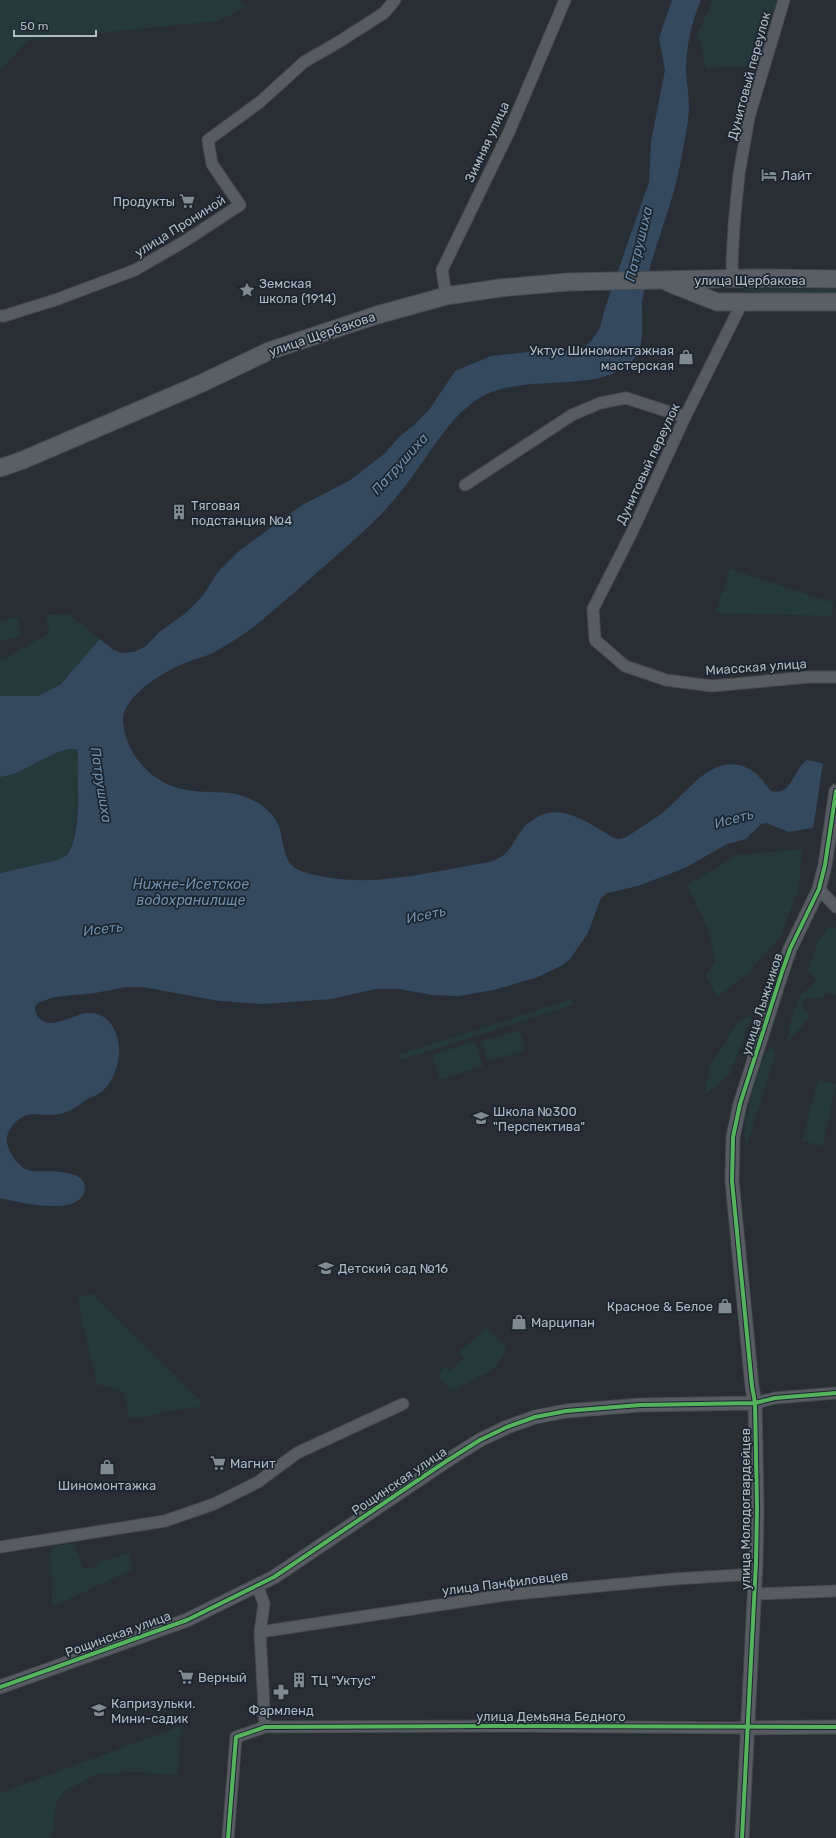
<svg xmlns="http://www.w3.org/2000/svg" width="836" height="1838" font-family="Rubik,sans-serif">
  <rect width="100%" height="100%" fill="#282e34"/>
  <path fill="#25383a" d="M 0,0 L 238,0 L 248,6 L 218,21 L 28,40 L 0,71 Z
    M 713,0 L 777,0 L 757,66 L 706,68 L 698,33 Z
    M 732,288 L 836,289 L 836,294 L 768,294 Z
    M 730,569 L 835,603 L 831,616 L 715,613 Z
    M 68,614 L 100,639 L 60,685 L 38,696 L 0,696 L 0,659 L 4,660 L 50,632 L 45,615 Z
    M 18,617 L 22,636 L 0,641 L 0,621 Z
    M 73,749 L 78,752 L 77,811 L 74,836 L 68,854 L 58,860 L 0,873 L 0,777 C 26,772 48,751 73,749 Z
    M 803,849 L 798,890 L 780,938 L 746,975 L 717,997 L 706,976 L 716,960 L 707,927 L 687,885 L 738,855 Z
    M 829,926 L 836,928 L 836,995 L 829,993 L 820,998 L 807,998 L 803,1003 L 802,1010 L 811,1016 L 787,1043 L 791,1020 L 799,997 L 817,980 L 808,970 L 818,941 Z
    M 572,999 L 573,1005 L 400,1060 L 398,1055 Z
    M 752,1016 L 730,1074 L 705,1095 L 709,1067 L 738,1021 Z
    M 519,1030 L 526,1050 L 488,1061 L 482,1041 Z
    M 475,1041 L 483,1066 L 440,1080 L 432,1055 Z
    M 772,1047 L 774,1051 L 773,1062 L 746,1149 L 744,1133 L 751,1097 L 765,1054 Z
    M 818,1080 L 836,1084 L 823,1146 L 802,1141 Z
    M 93,1294 L 202,1402 L 199,1407 L 177,1410 L 130,1419 L 123,1391 L 97,1384 L 77,1298 Z
    M 487,1328 L 507,1348 L 494,1369 L 456,1389 L 450,1389 L 438,1375 L 445,1366 L 450,1371 L 464,1359 L 459,1352 Z
    M 74,1543 L 83,1568 L 93,1568 L 102,1561 L 130,1553 L 133,1569 L 52,1607 L 51,1547 Z
    M 181,1726 L 178,1775 L 134,1772 L 97,1774 L 64,1791 L 56,1803 L 52,1838 L 0,1838 L 0,1793 Z"/>
  <path fill="#34485e" d="M 672,0 L 701,0 C 691,23 686,47 686,72 C 687,84 689,97 689,109 C 688,126 684,144 681,160 C 673,206 652,250 643,296 C 639,315 648,344 633,360 C 597,397 524,370 478,399 C 446,419 423,466 398,495 C 378,520 353,541 329,562 C 307,581 285,601 262,620 C 247,633 230,643 213,653 C 204,657 194,659 185,663 C 165,671 122,696 123,721 C 125,753 150,782 182,789 C 200,794 221,790 240,795 C 259,801 278,814 281,834 C 283,843 284,853 289,862 C 295,870 305,873 315,875 C 373,889 432,871 490,862 C 511,855 512,843 523,828 C 525,825 529,822 533,820 C 560,800 589,824 614,838 L 619,839 L 626,837 C 640,828 654,820 667,809 C 690,790 714,751 749,769 C 758,773 765,784 771,791 C 792,797 794,768 807,760 L 836,766 L 836,824 L 789,832 L 766,823 L 761,824 L 746,839 L 727,844 L 685,868 L 638,886 L 607,893 L 601,898 L 588,933 L 570,959 L 561,966 L 538,977 L 494,990 L 459,996 L 432,995 L 399,989 L 375,989 L 332,999 L 263,1004 L 219,1001 L 143,987 L 126,987 L 95,993 L 54,997 L 38,1003 L 35,1007 C 34,1016 43,1024 52,1023 C 62,1022 72,1017 81,1014 C 105,1008 118,1027 119,1048 C 120,1064 112,1087 97,1095 C 93,1097 90,1097 86,1100 C 78,1106 70,1112 60,1114 C 51,1116 33,1113 27,1115 C 19,1118 13,1123 9,1131 C 5,1139 7,1146 11,1153 C 26,1181 41,1167 66,1173 C 71,1174 77,1175 80,1178 C 84,1181 86,1187 84,1192 C 78,1217 17,1202 0,1198 L 0,873 L 58,860 L 68,854 C 83,826 76,787 78,756 L 77,750 C 64,744 29,768 16,773 C 11,775 5,776 0,777 L 0,696 L 38,696 L 60,685 L 100,639 L 112,649 L 121,653 L 134,652 L 146,646 L 158,633 L 183,615 L 194,605 L 204,594 L 218,572 L 239,551 L 302,505 L 349,481 L 384,454 L 400,436 L 413,426 L 429,410 L 455,371 L 491,356 L 529,352 L 571,351 L 584,347 L 591,341 L 600,328 L 605,308 L 649,182 L 651,142 L 665,70 L 659,38 Z"/>
  <path fill="#282e34" d="M 823,762 L 836,764 L 836,826 L 813,830 Z"/>
  <g fill="none" stroke-linecap="round" stroke-linejoin="round">
    <defs>
      <path id="minor" d="M 733,279 L 732,264 L 734,225 L 739,174 L 749,117 L 784,0
        M 446,296 L 442,270 L 509,132 L 565,0
        M 742,303 L 685,417 L 631,534 L 593,609 L 595,640 L 625,666 L 666,680 L 712,686 L 809,677 L 836,677
        M 0,316 L 4,316 L 58,299 L 135,270 L 185,241 L 240,205 L 212,164 L 208,140 L 260,102 L 304,62 L 337,43 L 384,13 L 395,0
        M 465,485 L 572,415 L 600,403 L 626,398 L 685,417
        M 819,889 L 836,907
        M 755,1403 L 775,1398 L 836,1393
        M 0,1547 L 165,1521 L 214,1504 L 258,1482 L 297,1453 L 403,1404
        M 257,1585 L 264,1604 L 260,1632 L 265,1727
        M 755,1594 L 836,1591
        M 260,1632 L 505,1595 L 674,1579 L 755,1574
        M 228,1838 L 236,1737 L 265,1727 L 503,1726 L 749,1728"/>
      <path id="tertiary" d="M 0,1687 L 187,1620 L 274,1577 L 445,1462 L 480,1440 L 507,1427 L 535,1417 L 566,1411 L 640,1405 L 755,1403
        M 749,1728 L 836,1727
        M 742,1838 L 756,1562 L 757,1508 L 755,1403 L 752,1386 L 732,1181 L 733,1137 L 740,1104 L 782,972 L 790,949 L 819,889 L 825,865 L 836,791"/>
      <path id="primary" d="M 669,283 L 717,302 L 836,302
        M 0,468 L 23,460 L 200,384 L 269,351 L 377,315 L 446,296 L 500,288 L 568,282 L 752,278 L 836,279"/>
    </defs>
    <use href="#minor" stroke="#464a4f" stroke-width="13"/>
    <use href="#tertiary" stroke="#464a4f" stroke-width="15"/>
    <use href="#primary" stroke="#454b51" stroke-width="19"/>
    <use href="#minor" stroke="#575c62" stroke-width="11"/>
    <use href="#tertiary" stroke="#575c62" stroke-width="13"/>
    <use href="#primary" stroke="#595f64" stroke-width="17"/>
    <defs>
      <path id="cycleway" d="M 0,1687 L 187,1620 L 274,1577 L 445,1462 L 480,1440 L 507,1427 L 535,1417 L 566,1411 L 640,1405 L 755,1403 L 775,1398 L 836,1393
        M 228,1838 L 236,1737 L 265,1727 L 503,1726 L 836,1727
        M 742,1838 L 756,1562 L 757,1508 L 755,1403 L 752,1386 L 732,1181 L 733,1137 L 740,1104 L 782,972 L 790,949 L 819,889 L 825,865 L 836,791"/>
    </defs>
    <use href="#cycleway" stroke="#1b252f" stroke-width="6"/>
    <use href="#cycleway" stroke="#56b35d" stroke-width="4"/>
  </g>
  <defs>
    <symbol id="hotel-bare" viewBox="-9 -9 18 18"><path d="M-6-4.5h1.5V1H6V5H4.5V3h-9V5H-6ZM-4 0a1.8 1.8 0 1 1 3.6 0ZM.5 0V-2.5h3Q6-2.5 6 0Z" fill="#808a93" stroke="#1b252f" stroke-width="2.5" paint-order="stroke"/></symbol>
    <symbol id="supermarket-bare" viewBox="-9 -9 18 18"><path d="M-6-5.5h2.5l.6 2H6L4.5 2H-2.5L-4.4-4H-6ZM-1.5 3.2a1.3 1.3 0 1 0 .1 0ZM3 3.2a1.3 1.3 0 1 0 .1 0Z" fill="#808a93" stroke="#1b252f" stroke-width="2.5" paint-order="stroke"/></symbol>
    <symbol id="sight-bare" viewBox="-9 -9 18 18"><path d="M0-6L1.8-2.2L6-1.7L2.9 1.2L3.7 5.4L0 3.3L-3.7 5.4L-2.9 1.2L-6-1.7L-1.8-2.2Z" fill="#808a93" stroke="#1b252f" stroke-width="2.5" paint-order="stroke"/></symbol>
    <symbol id="shop-bare" viewBox="-9 -9 18 18"><path d="M-5-2.5h2.3a2.7 3.5 0 0 1 5.4 0H5L5.5 6h-11ZM-1.5-2.5h3a1.5 2.3 0 0 0-3 0Z" fill="#808a93" stroke="#1b252f" stroke-width="2.5" paint-order="stroke"/></symbol>
    <symbol id="building-bare" viewBox="-9 -9 18 18"><path d="M-4-6H4V6H1V3H-1V6H-4ZM-2.5-4.3h1.7v1.8h-1.7ZM.8-4.3h1.7v1.8H.8ZM-2.5-1h1.7V.8h-1.7ZM.8-1h1.7V.8H.8Z" fill="#808a93" stroke="#1b252f" stroke-width="2.5" paint-order="stroke"/></symbol>
    <symbol id="school-bare" viewBox="-9 -9 18 18"><path d="M0-5L7-2L0 1L-7-2ZM-4 1L0 2.5L4 1V4Q0 6-4 4Z" fill="#808a93" stroke="#1b252f" stroke-width="2.5" paint-order="stroke"/></symbol>
    <symbol id="pharmacy-bare" viewBox="-9 -9 18 18"><path d="M-2-6h4v4h4v4h-4v4h-4v-4h-4v-4h4Z" fill="#808a93" stroke="#1b252f" stroke-width="2.5" paint-order="stroke"/></symbol>
  </defs>
  <g fill-rule="evenodd">
    <use href="#hotel-bare" x="758" y="164" width="22" height="22"/>
    <use href="#supermarket-bare" x="176" y="190" width="22" height="22"/>
    <use href="#sight-bare" x="236" y="279" width="22" height="22"/>
    <use href="#shop-bare" x="675" y="346" width="22" height="22"/>
    <use href="#building-bare" x="168" y="501" width="22" height="22"/>
    <use href="#school-bare" x="470" y="1107" width="22" height="22"/>
    <use href="#school-bare" x="315" y="1257" width="22" height="22"/>
    <use href="#shop-bare" x="714" y="1295" width="22" height="22"/>
    <use href="#shop-bare" x="508" y="1311" width="22" height="22"/>
    <use href="#supermarket-bare" x="207" y="1452" width="22" height="22"/>
    <use href="#shop-bare" x="96" y="1456" width="22" height="22"/>
    <use href="#supermarket-bare" x="175" y="1666" width="22" height="22"/>
    <use href="#building-bare" x="288" y="1669" width="22" height="22"/>
    <use href="#pharmacy-bare" x="270" y="1681" width="22" height="22"/>
    <use href="#school-bare" x="88" y="1699" width="22" height="22"/>
  </g>
  <g text-anchor="middle" dominant-baseline="central" stroke-width="3.5" stroke-linejoin="round" paint-order="stroke">
    <g font-size="13" fill="#b0bbc6" stroke="#1b252f">
      <text transform="translate(749 76) rotate(-75)">Дунитовый переулок</text>
      <text transform="translate(487 142) rotate(-65)">Зимняя улица</text>
      <text transform="translate(180 226) rotate(-32)">улица Прониной</text>
      <text x="750" y="280">улица Щербакова</text>
      <text transform="translate(322 334) rotate(-19)">улица Щербакова</text>
      <text transform="translate(648 464) rotate(-65)">Дунитовый переулок</text>
      <text transform="translate(756 667) rotate(-4)">Миасская улица</text>
      <text transform="translate(762 1004) rotate(-72)">улица Лыжников</text>
      <text transform="translate(399 1481) rotate(-34)">Рощинская улица</text>
      <text transform="translate(745 1509) rotate(-90)">улица Молодогвардейцев</text>
      <text transform="translate(505 1583) rotate(-7)">улица Панфиловцев</text>
      <text transform="translate(118 1634) rotate(-20)">Рощинская улица</text>
      <text x="551" y="1716">улица Демьяна Бедного</text>
    </g>
    <g font-size="13" fill="#b0bbc6" stroke="#1b252f" text-anchor="start">
      <text x="781" y="175">Лайт</text>
      <text x="175" y="201" text-anchor="end">Продукты</text>
      <text x="259" y="283">Земская<tspan x="259" dy="15">школа (1914)</tspan></text>
      <text x="674" y="350" text-anchor="end">Уктус Шиномонтажная<tspan x="674" dy="15">мастерская</tspan></text>
      <text x="191" y="505">Тяговая<tspan x="191" dy="15">подстанция №4</tspan></text>
      <text x="493" y="1111">Школа №300<tspan x="493" dy="15">"Перспектива"</tspan></text>
      <text x="338" y="1268">Детский сад №16</text>
      <text x="713" y="1306" text-anchor="end">Красное &amp; Белое</text>
      <text x="531" y="1322">Марципан</text>
      <text x="230" y="1463">Магнит</text>
      <text x="107" y="1485" text-anchor="middle">Шиномонтажка</text>
      <text x="198" y="1677">Верный</text>
      <text x="311" y="1680">ТЦ "Уктус"</text>
      <text x="111" y="1703">Капризульки.<tspan x="111" dy="15">Мини-садик</tspan></text>
      <text x="281" y="1710" text-anchor="middle">Фармленд</text>
    </g>
    <g font-size="14" font-style="italic" fill="#708eaa" stroke="#1b252f">
      <text transform="translate(639 244) rotate(-76)">Патрушиха</text>
      <text transform="translate(400 464) rotate(-48)">Патрушиха</text>
      <text transform="translate(101 785) rotate(81)">Патрушиха</text>
      <text transform="translate(734 819) rotate(-15)">Исеть</text>
      <text x="191" y="884">Нижне-Исетское<tspan x="191" dy="16">водохранилище</tspan></text>
      <text transform="translate(426 915) rotate(-12)">Исеть</text>
      <text transform="translate(103 929) rotate(-7)">Исеть</text>
    </g>
  </g>
  <path d="M14 30v6h82v-6" fill="none" stroke="#b0bbc6" stroke-width="2"/>
  <text x="20" y="30" font-size="12" fill="#b0bbc6" stroke="#1b252f" stroke-width="3" paint-order="stroke">50 m</text>
</svg>
